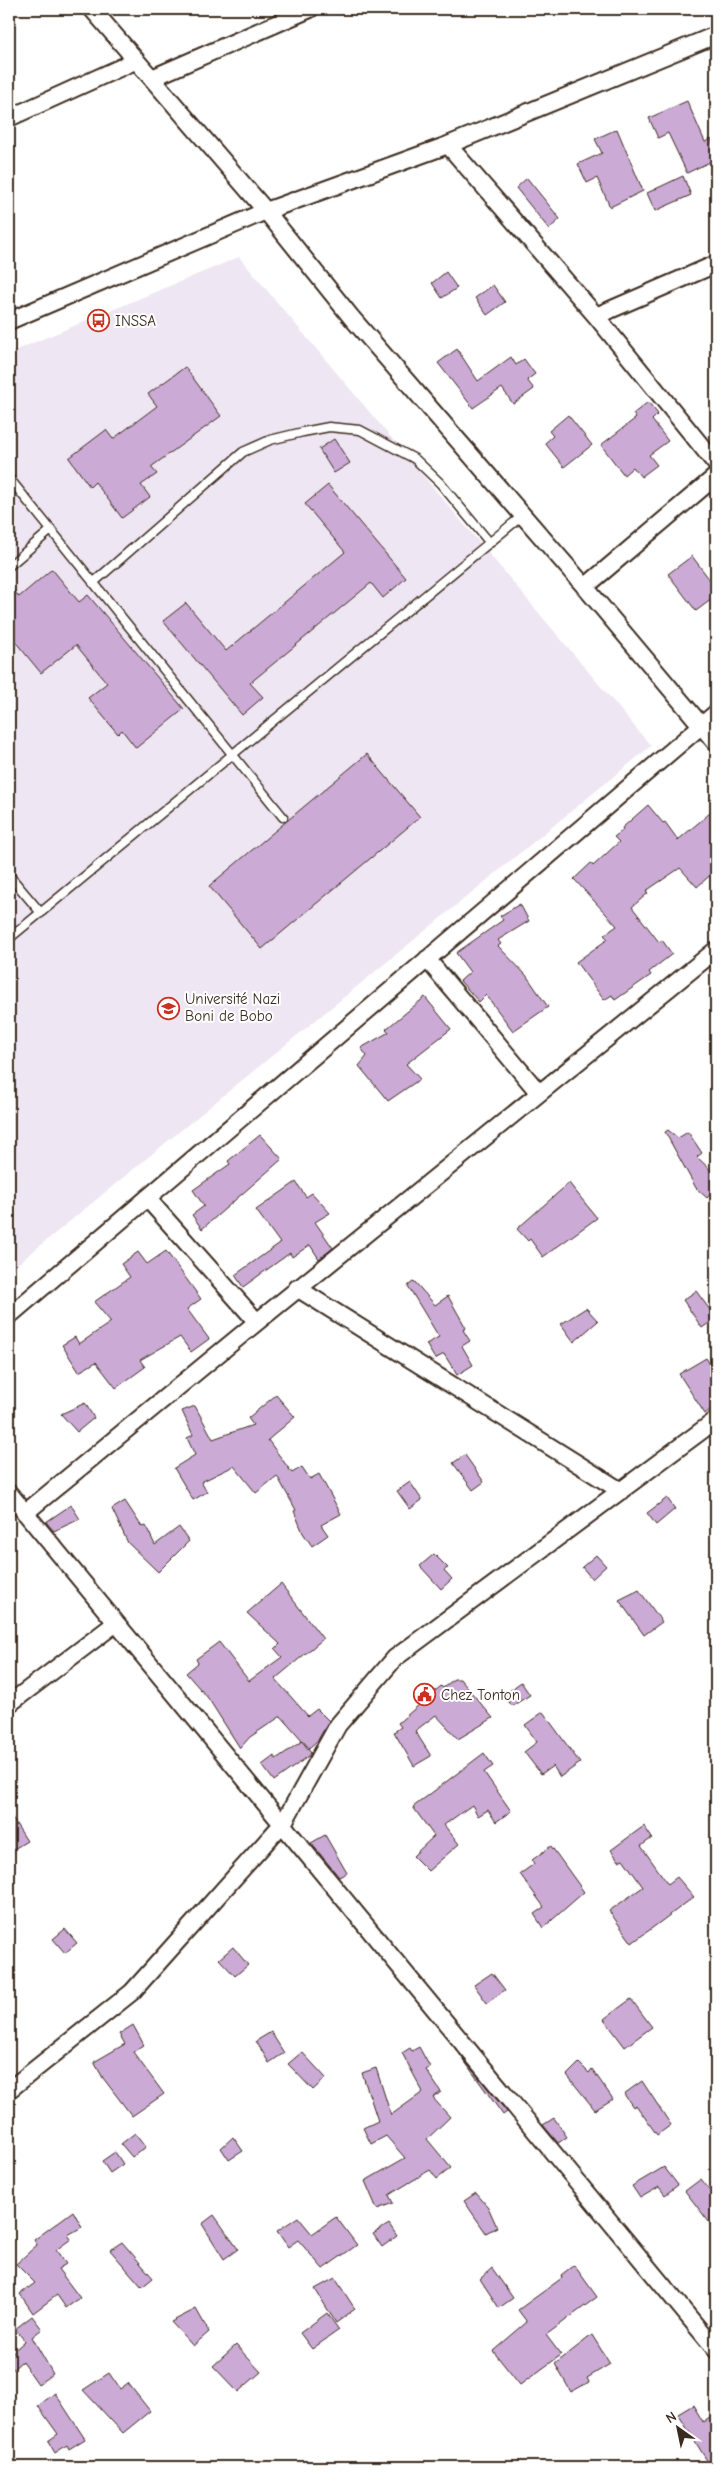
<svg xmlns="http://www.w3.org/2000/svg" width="725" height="2476" font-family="'Comic Neue',sans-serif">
  <rect width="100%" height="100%" fill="#fff"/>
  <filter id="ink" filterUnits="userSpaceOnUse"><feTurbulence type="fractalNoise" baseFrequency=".02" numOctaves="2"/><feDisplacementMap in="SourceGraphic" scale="10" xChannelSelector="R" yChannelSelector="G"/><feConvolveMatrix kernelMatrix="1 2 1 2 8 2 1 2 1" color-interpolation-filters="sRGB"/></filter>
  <g filter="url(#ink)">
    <path fill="#efe6f3" d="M 239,257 L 651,746 L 9,1271 L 9,353 Z"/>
    <path fill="#cbaad6" stroke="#3b2a1e" d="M 687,101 L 705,142 L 711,139 L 716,151 L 716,159 L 687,173 L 668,133 L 658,138 L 649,118 Z
      M 617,129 L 643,191 L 610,207 L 597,178 L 587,183 L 578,164 L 602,153 L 595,139 Z
      M 683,176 L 691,195 L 655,211 L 647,193 Z
      M 527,178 L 560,219 L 549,229 L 516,188 Z
      M 446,272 L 457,288 L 442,298 L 432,283 Z
      M 493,285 L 505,302 L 487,315 L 475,298 Z
      M 457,349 L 478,381 L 511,357 L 516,365 L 524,359 L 535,374 L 527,380 L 534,389 L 513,404 L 502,388 L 473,408 L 438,363 Z
      M 185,367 L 221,416 L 151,467 L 157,474 L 141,485 L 150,497 L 122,518 L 95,482 L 90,487 L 69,458 L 106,430 L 113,439 L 157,406 L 148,394 Z
      M 648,402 L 658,414 L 652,420 L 668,441 L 649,455 L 657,465 L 641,477 L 633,467 L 624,475 L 601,445 L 636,418 L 633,414 Z
      M 568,415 L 592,445 L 564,467 L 545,443 L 553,436 L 549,431 Z
      M 334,439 L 350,463 L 334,473 L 319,449 Z
      M 328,485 L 406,578 L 383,598 L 371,583 L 250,683 L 263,697 L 242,715 L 163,621 L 186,603 L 226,651 L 345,552 L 305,504 Z
      M 692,556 L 716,588 L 716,596 L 696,611 L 668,574 Z
      M 52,569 L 79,602 L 88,595 L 184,709 L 136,748 L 122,730 L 118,734 L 88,698 L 107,683 L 76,645 L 41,673 L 9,634 L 9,584 L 19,597 Z
      M 367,754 L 420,817 L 262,949 L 209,886 Z
      M 648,805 L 663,823 L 665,822 L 678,840 L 716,808 L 716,870 L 697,887 L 680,868 L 646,891 L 648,893 L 632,907 L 659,942 L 662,940 L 672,954 L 649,972 L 651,975 L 615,1000 L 612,995 L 604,1000 L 576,962 L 608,939 L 604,935 L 617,926 L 574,879 L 591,863 L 593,866 L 619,842 L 614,837 L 623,830 L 622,828 Z
      M 520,904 L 529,921 L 498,940 L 501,944 L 498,946 L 526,975 L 548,1007 L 513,1031 L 486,995 L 479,1002 L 460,981 L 470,972 L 456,953 L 503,920 L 500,916 Z
      M 425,997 L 451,1029 L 406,1064 L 420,1079 L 388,1101 L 359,1066 L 367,1056 L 361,1048 L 389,1032 L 386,1029 Z
      M 668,1130 L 678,1138 L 688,1132 L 702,1153 L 697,1157 L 716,1175 L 716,1188 L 707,1198 L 696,1188 L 665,1132 Z
      M 260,1135 L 282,1159 L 202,1229 L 192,1215 L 204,1206 L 193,1190 L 230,1164 L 228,1161 Z
      M 296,1182 L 306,1197 L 312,1193 L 330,1213 L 315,1222 L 333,1248 L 319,1259 L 310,1245 L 292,1257 L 290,1253 L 243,1287 L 235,1275 L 280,1243 L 256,1210 Z
      M 569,1183 L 597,1218 L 543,1257 L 530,1239 L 528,1241 L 517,1229 Z
      M 166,1251 L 201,1299 L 187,1309 L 209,1339 L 191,1352 L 180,1337 L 140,1360 L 145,1367 L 116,1388 L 96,1362 L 79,1372 L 62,1345 L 75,1337 L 79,1344 L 111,1322 L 94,1302 L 130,1277 L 121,1264 L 138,1252 L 147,1264 Z
      M 414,1281 L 435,1305 L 448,1296 L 466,1328 L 463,1330 L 470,1341 L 462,1346 L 473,1365 L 457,1375 L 444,1354 L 435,1359 L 426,1344 L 439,1337 L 408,1286 Z
      M 696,1291 L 716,1318 L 702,1328 L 683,1300 Z
      M 586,1308 L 598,1321 L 574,1342 L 561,1324 Z
      M 706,1358 L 716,1374 L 716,1405 L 705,1414 L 679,1374 Z
      M 276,1395 L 295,1417 L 268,1440 L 292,1473 L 302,1467 L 310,1479 L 319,1474 L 341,1514 L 321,1525 L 328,1535 L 312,1546 L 303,1533 L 294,1511 L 296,1510 L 277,1476 L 256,1493 L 234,1466 L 201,1482 L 207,1492 L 193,1500 L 174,1468 L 195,1455 L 187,1438 L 193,1435 L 182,1411 L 195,1406 L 213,1439 L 253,1425 L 248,1418 Z
      M 85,1403 L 94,1418 L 77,1432 L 61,1414 Z
      M 465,1455 L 484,1482 L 473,1490 L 453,1463 Z
      M 410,1482 L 422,1500 L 410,1509 L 397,1491 Z
      M 667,1498 L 675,1509 L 656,1525 L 647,1513 Z
      M 125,1501 L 142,1527 L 146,1526 L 155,1545 L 179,1527 L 189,1541 L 158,1572 L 128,1543 L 112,1509 Z
      M 71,1505 L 80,1519 L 54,1531 L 46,1522 Z
      M 434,1554 L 448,1568 L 444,1570 L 452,1579 L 441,1589 L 420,1566 Z
      M 596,1555 L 606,1566 L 592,1579 L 582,1567 Z
      M 281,1584 L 323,1639 L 275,1679 L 308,1716 L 317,1709 L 329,1721 L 318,1740 L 309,1748 L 281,1716 L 250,1737 L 240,1748 L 208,1698 L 186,1673 L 198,1663 L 196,1659 L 219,1642 L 249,1681 L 282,1657 L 275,1649 L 280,1644 L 247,1613 Z
      M 639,1590 L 662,1622 L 644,1635 L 619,1600 Z
      M 454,1679 L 460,1679 L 493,1718 L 458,1739 L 436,1715 L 415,1731 L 431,1756 L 414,1766 L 394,1732 L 401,1727 L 398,1723 L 441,1686 L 443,1688 Z
      M 521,1682 L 530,1695 L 512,1706 L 504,1695 Z
      M 543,1712 L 580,1763 L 560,1777 L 553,1766 L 541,1774 L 524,1752 L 537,1742 L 525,1725 Z
      M 302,1741 L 311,1753 L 309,1756 L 274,1781 L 262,1765 L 274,1756 L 276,1759 Z
      M 484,1753 L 493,1766 L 484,1772 L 511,1811 L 496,1822 L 488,1810 L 478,1816 L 472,1805 L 444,1825 L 459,1844 L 428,1871 L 413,1856 L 434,1836 L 413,1807 Z
      M 9,1813 L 27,1841 L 9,1852 Z
      M 644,1826 L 652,1838 L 641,1846 L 668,1884 L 677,1877 L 694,1897 L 632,1943 L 609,1911 L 643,1887 L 623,1859 L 619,1861 L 611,1850 Z
      M 325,1835 L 347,1873 L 339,1877 L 311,1843 Z
      M 551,1846 L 584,1892 L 543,1928 L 534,1914 L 544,1907 L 520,1874 L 534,1864 L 532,1860 Z
      M 65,1929 L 77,1943 L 65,1953 L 53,1939 Z
      M 233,1947 L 248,1965 L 235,1976 L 219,1959 Z
      M 492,1973 L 505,1990 L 487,2003 L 474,1985 Z
      M 631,1999 L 652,2027 L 625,2047 L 604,2019 Z
      M 133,2025 L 144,2045 L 133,2052 L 164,2094 L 132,2116 L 103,2078 L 94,2062 L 125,2044 L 119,2034 Z
      M 271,2032 L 284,2053 L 269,2063 L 256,2041 Z
      M 419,2047 L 430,2067 L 426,2070 L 441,2092 L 433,2098 L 450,2117 L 427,2139 L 451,2168 L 437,2179 L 430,2170 L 389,2195 L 393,2203 L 377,2209 L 365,2181 L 405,2158 L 386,2136 L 371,2144 L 363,2128 L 378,2121 L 362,2073 L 376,2068 L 391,2115 L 423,2092 L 402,2053 L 410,2048 L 412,2051 Z
      M 302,2052 L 326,2078 L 313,2090 L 288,2064 Z
      M 460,2055 L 507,2112 L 503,2115 Z
      M 579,2063 L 589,2073 L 592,2069 L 613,2099 L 595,2110 L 567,2075 Z
      M 642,2081 L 671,2125 L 657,2135 L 636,2105 L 633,2107 L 624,2094 Z
      M 554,2118 L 567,2137 L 558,2143 L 543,2125 Z
      M 135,2133 L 146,2147 L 132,2157 L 121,2144 Z
      M 233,2137 L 243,2151 L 229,2160 L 221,2148 Z
      M 115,2152 L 123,2164 L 110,2173 L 102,2161 Z
      M 664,2167 L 678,2185 L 665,2195 L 659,2187 L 640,2198 L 632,2186 Z
      M 701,2179 L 716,2198 L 716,2231 L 685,2191 Z
      M 476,2193 L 488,2207 L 497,2227 L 486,2233 L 464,2201 Z
      M 73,2211 L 82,2227 L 68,2235 L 71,2239 L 56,2250 L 66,2264 L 58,2269 L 80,2298 L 66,2308 L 57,2295 L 33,2313 L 20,2294 L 35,2283 L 16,2264 L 37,2245 L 34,2240 Z
      M 214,2215 L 238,2249 L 224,2259 L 202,2224 Z
      M 298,2217 L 312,2234 L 336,2217 L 357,2245 L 323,2269 L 298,2240 L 288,2247 L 277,2231 Z
      M 389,2224 L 397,2236 L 382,2247 L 373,2234 Z
      M 122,2242 L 153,2278 L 142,2287 L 110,2250 Z
      M 574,2265 L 597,2297 L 546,2335 L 561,2355 L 520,2385 L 493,2351 L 527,2322 L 518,2310 L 562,2278 L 561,2275 Z
      M 492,2268 L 513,2298 L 499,2308 L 480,2279 Z
      M 335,2278 L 355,2309 L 336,2323 L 315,2289 Z
      M 196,2309 L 209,2332 L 193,2346 L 171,2322 Z
      M 327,2313 L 339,2330 L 312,2349 L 300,2333 Z
      M 32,2316 L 42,2329 L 32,2337 L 53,2374 L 38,2384 L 22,2361 L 9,2373 L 9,2355 L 25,2341 L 15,2329 Z
      M 592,2335 L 610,2364 L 587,2378 L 589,2382 L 571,2392 L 555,2364 Z
      M 236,2345 L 261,2372 L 238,2392 L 213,2366 Z
      M 109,2373 L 120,2389 L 128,2383 L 150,2411 L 123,2433 L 83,2390 Z
      M 55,2393 L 85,2439 L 69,2449 L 67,2445 L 55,2453 L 48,2441 L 58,2434 L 38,2406 Z
      M 693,2405 L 703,2422 L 716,2412 L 716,2467 L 711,2467 L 678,2414 Z"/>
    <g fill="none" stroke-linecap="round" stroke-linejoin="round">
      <defs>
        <path id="lane" d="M 9,478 L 283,817
          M 9,566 L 51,530
          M 93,583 L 243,452 L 270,440 L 303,432 L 329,427 L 360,430 L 415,459 L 440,483 L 490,543
          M 9,875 L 41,913
          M 11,937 L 523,515"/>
        <path id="street" d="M 92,9 L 266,211 L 351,317 L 585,587 L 716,743
          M 152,78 L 310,9
          M 9,118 L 135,61
          M 448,145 L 596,316 L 716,464
          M 596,316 L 716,264
          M 9,321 L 266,211 L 448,145 L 716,35
          M 585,587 L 716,476
          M 427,959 L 539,1093
          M 147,1198 L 257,1322
          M 297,1288 L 621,1491
          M 9,1316 L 716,713
          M 9,1493 L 716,2350
          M 25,1513 L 257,1322 L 716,950
          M 9,1704 L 116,1623
          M 9,2090 L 132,1992 L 284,1822 L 338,1725 L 395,1658 L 716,1420"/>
      </defs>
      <use href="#lane" stroke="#3b2a1e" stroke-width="11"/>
      <use href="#street" stroke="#3b2a1e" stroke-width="20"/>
      <use href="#lane" stroke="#fff" stroke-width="8"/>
      <use href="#street" stroke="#fff" stroke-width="16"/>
    </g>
  </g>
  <defs>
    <symbol id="bus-ring" viewBox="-11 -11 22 22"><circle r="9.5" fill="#fff" stroke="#c8321e" stroke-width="1.5"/><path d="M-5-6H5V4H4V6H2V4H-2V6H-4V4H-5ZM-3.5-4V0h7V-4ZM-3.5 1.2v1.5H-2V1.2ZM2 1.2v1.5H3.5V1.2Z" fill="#c8321e"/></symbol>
    <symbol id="university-ring" viewBox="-11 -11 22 22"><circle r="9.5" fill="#fff" stroke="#c8321e" stroke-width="1.5"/><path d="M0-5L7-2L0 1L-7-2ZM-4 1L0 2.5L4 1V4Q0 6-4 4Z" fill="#c8321e"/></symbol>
    <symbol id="civic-ring" viewBox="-11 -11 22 22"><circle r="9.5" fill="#fff" stroke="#c8321e" stroke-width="1.5"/><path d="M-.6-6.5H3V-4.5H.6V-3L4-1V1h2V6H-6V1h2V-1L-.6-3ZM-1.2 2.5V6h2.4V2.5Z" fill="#c8321e"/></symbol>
  </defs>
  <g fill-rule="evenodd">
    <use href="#bus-ring" x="86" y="308" width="25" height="25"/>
    <use href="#university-ring" x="156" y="996" width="25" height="25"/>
    <use href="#civic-ring" x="412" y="1682" width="25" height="25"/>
  </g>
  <g text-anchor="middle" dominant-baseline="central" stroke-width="4" stroke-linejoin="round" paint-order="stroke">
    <g font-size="15" fill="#3b2a1e" stroke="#fff" text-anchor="start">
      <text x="115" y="321">INSSA</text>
      <text x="185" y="999">Université Nazi<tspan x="185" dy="17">Boni de Bobo</tspan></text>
      <text x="441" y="1695">Chez Tonton</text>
    </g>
  </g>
  <rect width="725" height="2476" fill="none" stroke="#fff" stroke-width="30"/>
  <rect x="15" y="15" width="695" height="2446" fill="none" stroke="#3b2a1e" stroke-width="2" filter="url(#ink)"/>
  <g transform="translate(678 2428) rotate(327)" stroke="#ffffff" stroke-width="4" paint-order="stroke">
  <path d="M0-4L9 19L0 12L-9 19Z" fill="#3b2a1e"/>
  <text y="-8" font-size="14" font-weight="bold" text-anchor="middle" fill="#3b2a1e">N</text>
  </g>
</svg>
